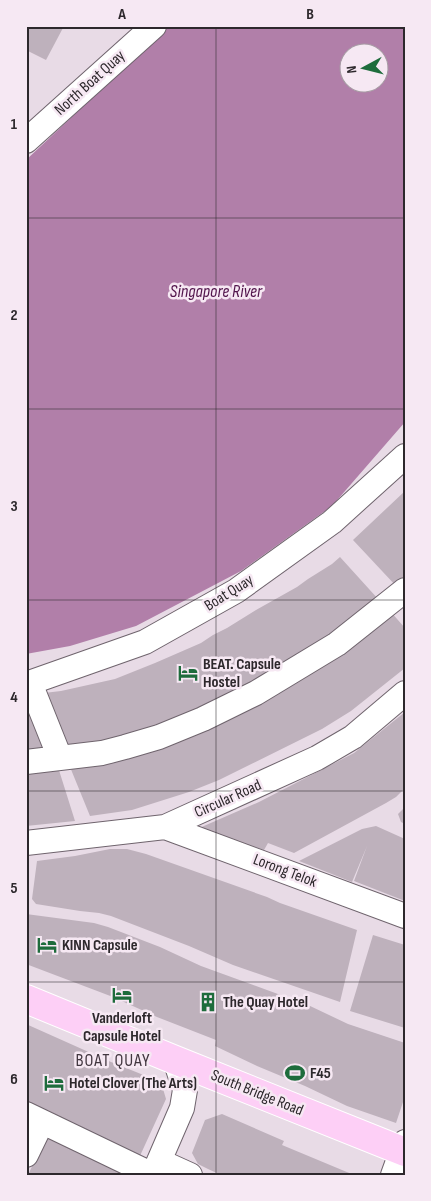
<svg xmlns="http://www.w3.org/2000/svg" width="431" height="1201" font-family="'Sofia Sans Condensed',sans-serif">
  <rect width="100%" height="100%" fill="#e8dbe6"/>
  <path fill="#b17fa9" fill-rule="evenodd" d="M 169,26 L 405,26 L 405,422 L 332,506 L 241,571 L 136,626 L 70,646 L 26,654 L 26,160 ZM 348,52 L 378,52 L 378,82 L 348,82 Z"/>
  <path fill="#beb1bc" d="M 26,26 L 64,26 L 46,60 L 26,50 Z
    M 405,491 L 405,580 L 397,587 L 353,540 Z
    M 340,557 L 379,600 L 372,609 L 233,696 L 106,745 L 66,750 L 44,693 L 61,691 L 115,679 L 155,663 L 201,643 L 213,635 L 227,628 L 256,610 L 297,587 L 308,579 L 332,564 Z
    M 390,611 L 405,628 L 405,668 L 351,711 L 322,729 L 219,780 L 189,792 L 132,810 L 90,816 L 70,767 L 91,765 Z
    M 26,697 L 50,750 L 26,753 Z
    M 405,712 L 405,788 L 396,797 L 386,803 L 294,853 L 268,843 L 264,850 L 197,829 L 259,802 L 354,753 Z
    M 58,767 L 75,821 L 26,826 L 26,770 Z
    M 405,807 L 405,824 L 401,822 L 398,814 Z
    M 376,826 L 405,839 L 405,901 L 354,881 L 367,846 L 352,882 L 299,861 L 362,829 Z
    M 110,849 L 127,849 L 146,854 L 267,897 L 280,903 L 357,930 L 340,1002 L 233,965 L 189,946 L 111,916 L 99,913 L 80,911 L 36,904 L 32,899 L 37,861 L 75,856 Z
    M 26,914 L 94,923 L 108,927 L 160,947 L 201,966 L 308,1005 L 348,1024 L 405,1043 L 405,1096 L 396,1123 L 347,1106 L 305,1086 L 257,1066 L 215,1046 L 216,1040 L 157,1017 L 113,997 L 26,964 Z
    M 373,935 L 405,945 L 405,1028 L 350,1011 Z
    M 26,1024 L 111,1062 L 161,1082 L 166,1099 L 139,1158 L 26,1107 Z
    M 222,1114 L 284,1141 L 282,1145 L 354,1175 L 221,1175 L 208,1169 L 198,1164 L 192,1153 L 205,1120 Z
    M 50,1128 L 132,1175 L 28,1175 Z"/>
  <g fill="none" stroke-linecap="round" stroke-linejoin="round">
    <defs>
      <path id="minor" d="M 26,141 L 154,26
        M 30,683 L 60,758
        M 26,684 L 145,642 L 236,591 L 332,522 L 405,456
        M 26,762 L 102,753 L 125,747 L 159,737 L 203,719 L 256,693 L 337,644 L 405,590
        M 165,827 L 405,916
        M 26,843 L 165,827 L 317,758 L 353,737 L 405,693
        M 26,1114 L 153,1175
        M 26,1155 L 42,1122
        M 159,1161 L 190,1175
        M 153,1175 L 182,1108 L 185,1090 L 175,1060
        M 393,1175 L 405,1142"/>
      <path id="major" d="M 26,999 L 175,1060 L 405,1152"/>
    </defs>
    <use href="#minor" stroke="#6f646d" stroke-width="26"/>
    <use href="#major" stroke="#fff" stroke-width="30"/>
    <use href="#minor" stroke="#fff" stroke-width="24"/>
    <use href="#major" stroke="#fdcff6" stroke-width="28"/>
  </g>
  <path fill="none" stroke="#2d282c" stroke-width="1" stroke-opacity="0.55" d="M 216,26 L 216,1175M 26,218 L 405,218M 26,409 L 405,409M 26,600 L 405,600M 26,791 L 405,791M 26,982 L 405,982"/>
  <defs>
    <symbol id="hotel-bare" viewBox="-9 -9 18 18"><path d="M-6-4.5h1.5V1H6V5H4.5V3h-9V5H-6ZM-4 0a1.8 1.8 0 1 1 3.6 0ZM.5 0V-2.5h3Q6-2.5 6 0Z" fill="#1e6c3c" stroke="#f6e8f3" stroke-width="2.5" paint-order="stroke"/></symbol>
    <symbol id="building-bare" viewBox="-9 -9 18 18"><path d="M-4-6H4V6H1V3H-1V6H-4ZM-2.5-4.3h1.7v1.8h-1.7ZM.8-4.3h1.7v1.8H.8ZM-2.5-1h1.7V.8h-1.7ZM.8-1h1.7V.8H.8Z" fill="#1e6c3c" stroke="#f6e8f3" stroke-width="2.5" paint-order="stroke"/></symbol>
    <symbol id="stadium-bare" viewBox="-9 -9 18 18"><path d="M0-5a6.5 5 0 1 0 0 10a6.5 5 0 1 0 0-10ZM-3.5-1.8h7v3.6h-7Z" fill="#1e6c3c" stroke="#f6e8f3" stroke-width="2.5" paint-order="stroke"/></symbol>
  </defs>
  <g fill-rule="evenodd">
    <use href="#hotel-bare" x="174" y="659" width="28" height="28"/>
    <use href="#hotel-bare" x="33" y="931" width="28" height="28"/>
    <use href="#hotel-bare" x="108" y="981" width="28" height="28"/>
    <use href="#building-bare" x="194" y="988" width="28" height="28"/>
    <use href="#stadium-bare" x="281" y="1059" width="28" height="28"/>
    <use href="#hotel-bare" x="40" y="1069" width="28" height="28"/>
  </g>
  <g text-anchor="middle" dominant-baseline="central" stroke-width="5" stroke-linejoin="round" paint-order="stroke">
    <g font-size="16" fill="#2d282c" stroke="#f6e8f3">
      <text transform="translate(90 83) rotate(-42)">North Boat Quay</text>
      <text transform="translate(229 593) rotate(-32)">Boat Quay</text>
      <text transform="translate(228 799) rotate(-24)">Circular Road</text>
      <text transform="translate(285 871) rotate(21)">Lorong Telok</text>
      <text transform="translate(257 1093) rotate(22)">South Bridge Road</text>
    </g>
    <g font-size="16" font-weight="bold" fill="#2d282c" stroke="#f6e8f3" text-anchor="start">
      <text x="203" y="664">BEAT. Capsule<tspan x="203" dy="18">Hostel</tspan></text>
      <text x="62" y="945">KINN Capsule</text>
      <text x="223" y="1002">The Quay Hotel</text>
      <text x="122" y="1018" text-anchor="middle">Vanderloft<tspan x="122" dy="18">Capsule Hotel</tspan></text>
      <text x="310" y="1073">F45</text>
      <text x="69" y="1083">Hotel Clover (The Arts)</text>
    </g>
    <g font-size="18" font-style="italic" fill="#52154c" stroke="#f6e8f3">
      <text x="216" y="291">Singapore River</text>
    </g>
    <g font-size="18" letter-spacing="1" fill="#41363f" stroke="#f6e8f3">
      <text x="113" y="1060">BOAT QUAY</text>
    </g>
  </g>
  <rect width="431" height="1201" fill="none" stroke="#f6e8f3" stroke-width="55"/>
  <g transform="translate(364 68) rotate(263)"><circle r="24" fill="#f6e8f3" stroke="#a69ba3"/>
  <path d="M0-4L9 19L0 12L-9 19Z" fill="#1e6c3c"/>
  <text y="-8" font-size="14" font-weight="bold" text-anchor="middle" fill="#2d282c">N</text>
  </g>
  <rect x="28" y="28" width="376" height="1146" fill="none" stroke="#2d282c" stroke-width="2"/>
  <g font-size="16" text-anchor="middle" font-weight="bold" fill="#2d282c">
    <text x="122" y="19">A</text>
    <text x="310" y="19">B</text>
    <text x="14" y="129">1</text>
    <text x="14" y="320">2</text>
    <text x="14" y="511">3</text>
    <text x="14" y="702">4</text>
    <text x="14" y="893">5</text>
    <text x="14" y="1084">6</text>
  </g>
</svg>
